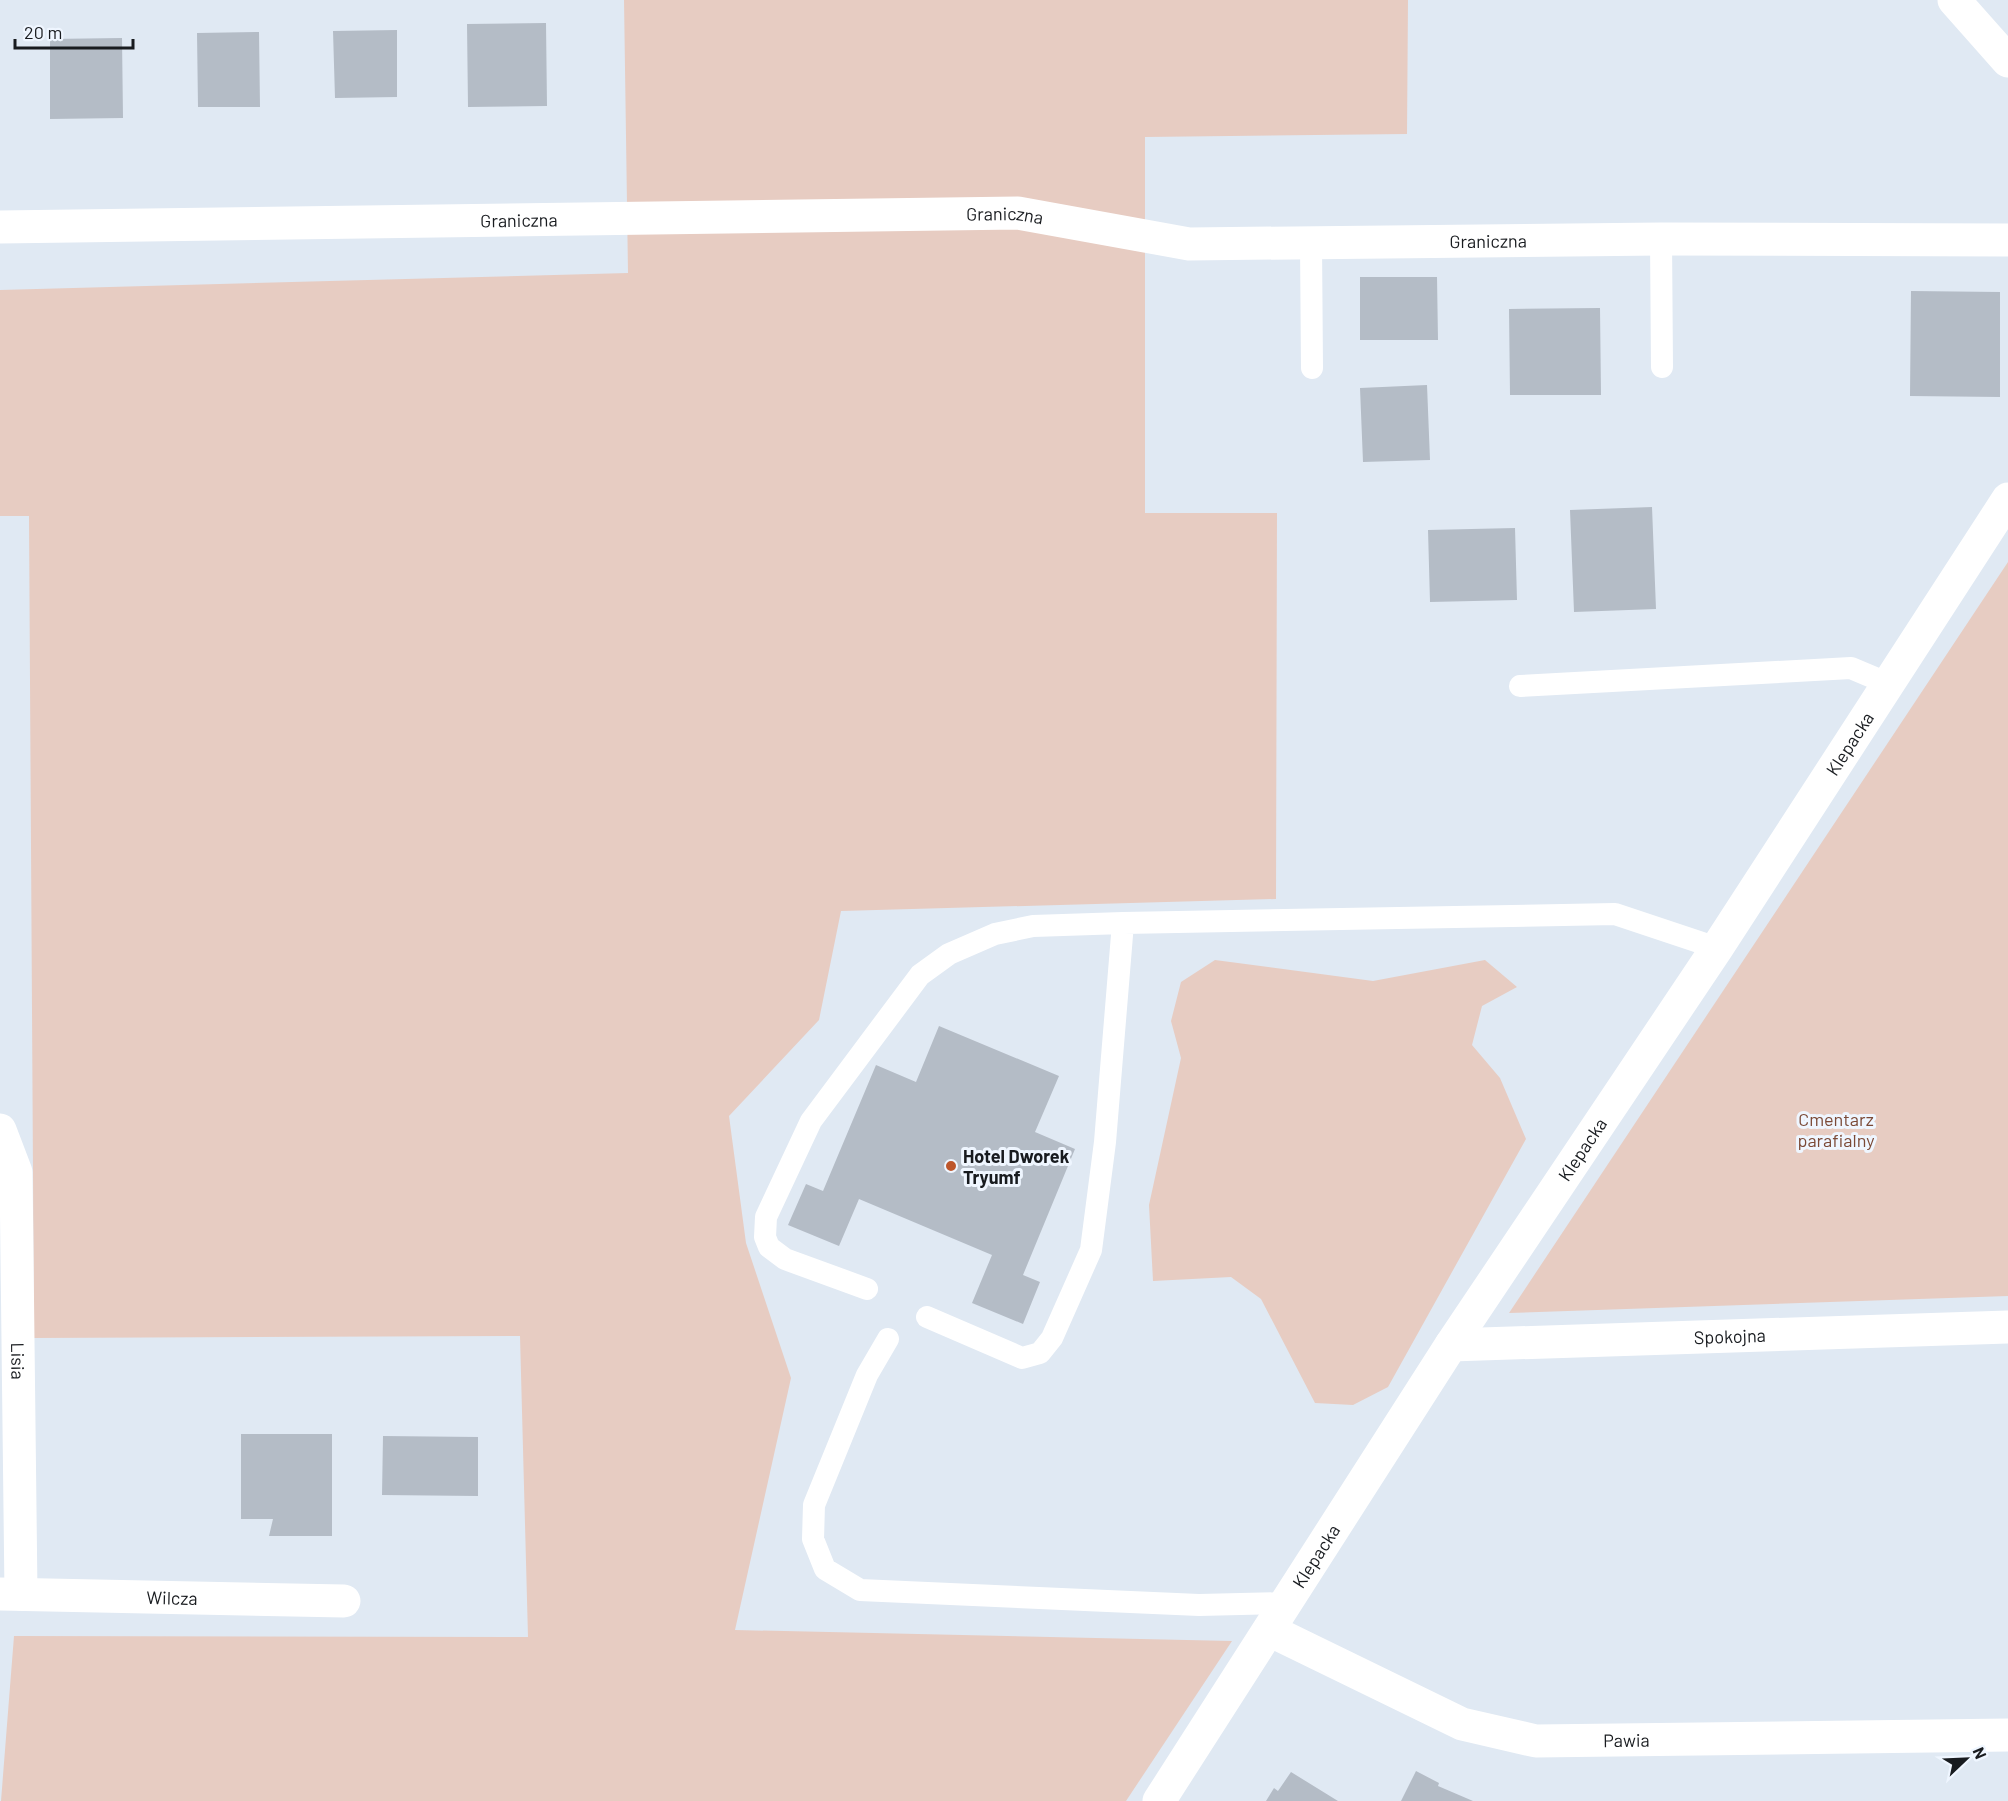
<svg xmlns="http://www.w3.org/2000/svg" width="2008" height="1801" font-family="Barlow,sans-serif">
  <rect width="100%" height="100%" fill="#e0e9f3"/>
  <path fill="#e7ccc2" d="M 624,0 L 1408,0 L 1407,134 L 1145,137 L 1145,513 L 1277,513 L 1276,899 L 841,911 L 819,1020 L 729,1116 L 746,1243 L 791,1378 L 735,1630 L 1232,1641 L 1126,1801 L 1,1801 L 14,1636 L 528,1637 L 520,1336 L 34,1338 L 29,516 L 0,516 L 0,290 L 628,273 Z
    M 2008,562 L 2008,1296 L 1509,1313 Z
    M 1215,960 L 1373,981 L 1485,960 L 1517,987 L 1482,1006 L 1472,1045 L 1500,1078 L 1526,1139 L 1388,1387 L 1353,1405 L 1315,1403 L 1261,1299 L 1231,1277 L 1153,1281 L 1149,1205 L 1181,1058 L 1171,1021 L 1181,982 Z"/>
  <path fill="#b4bcc6" d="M 546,23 L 547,106 L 468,107 L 467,24 Z
    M 397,30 L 397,97 L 335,98 L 333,31 Z
    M 259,32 L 260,107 L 198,107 L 197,33 Z
    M 122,38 L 123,118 L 50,119 L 50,39 Z
    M 1360,277 L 1437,277 L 1438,340 L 1360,340 Z
    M 1911,291 L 2000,292 L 2000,397 L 1910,396 Z
    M 1600,308 L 1601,395 L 1510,395 L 1509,309 Z
    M 1427,385 L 1430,460 L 1363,462 L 1360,388 Z
    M 1652,507 L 1656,609 L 1574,612 L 1570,510 Z
    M 1515,528 L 1517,600 L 1430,602 L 1428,530 Z
    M 939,1026 L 1059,1076 L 1035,1132 L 1075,1149 L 1023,1275 L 1040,1282 L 1023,1324 L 972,1303 L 992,1255 L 859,1199 L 839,1246 L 788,1225 L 806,1184 L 823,1191 L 876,1065 L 916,1082 Z
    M 241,1434 L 332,1434 L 332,1536 L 269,1536 L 273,1519 L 241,1519 Z
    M 383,1436 L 478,1437 L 478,1496 L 382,1495 Z
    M 1416,1771 L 1439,1783 L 1438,1786 L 1473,1801 L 1401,1801 Z
    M 1291,1772 L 1338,1801 L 1266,1801 L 1274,1788 L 1278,1791 Z"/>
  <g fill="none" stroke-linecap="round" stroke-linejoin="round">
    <path stroke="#fff" stroke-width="22" d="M 1661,239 L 1662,367
      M 1311,243 L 1312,368
      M 1520,686 L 1851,668 L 1889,684
      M 867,1289 L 785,1259 L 769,1247 L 765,1237 L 766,1217 L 811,1121 L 920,975 L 949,954 L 995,934 L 1033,926 L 1123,923
      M 927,1317 L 1022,1358 L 1040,1353 L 1052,1338 L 1091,1250 L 1105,1142 L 1123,923 L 1615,914 L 1717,948
      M 888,1339 L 867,1375 L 814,1505 L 813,1539 L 825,1569 L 860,1590 L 1199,1605 L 1287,1603"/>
    <g stroke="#fff" stroke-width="33">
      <path d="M 1954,0 L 2008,61"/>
      <path id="s1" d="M 0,227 L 1018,213 L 1189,244 L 1661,239 L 2008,240"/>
      <path id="s2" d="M 0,1130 L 16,1172 L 21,1594"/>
      <path id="s3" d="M 1451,1345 L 2008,1327"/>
      <path id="s4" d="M 0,1594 L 344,1601"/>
      <path id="s5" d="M 1269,1630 L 1462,1724 L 1536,1741 L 2008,1735"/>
      <path id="s6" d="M 1159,1801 L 1451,1345 L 1717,948 L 2008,499"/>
    </g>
  </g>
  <circle fill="#bd562b" stroke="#eff6ff" stroke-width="2" cx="951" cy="1166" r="6"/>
  <g text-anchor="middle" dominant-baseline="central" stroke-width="6" stroke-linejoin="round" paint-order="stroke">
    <g font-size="18" fill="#181b1f" stroke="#eff6ff">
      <text stroke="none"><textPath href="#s1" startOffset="1005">Graniczna</textPath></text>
      <text stroke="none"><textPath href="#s1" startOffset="519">Graniczna</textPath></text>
      <text stroke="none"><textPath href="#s1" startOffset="1491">Graniczna</textPath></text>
      <text stroke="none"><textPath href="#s6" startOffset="1263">Klepacka</textPath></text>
      <text stroke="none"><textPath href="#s6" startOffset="777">Klepacka</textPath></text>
      <text stroke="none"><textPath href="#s3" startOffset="279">Spokojna</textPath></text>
      <text stroke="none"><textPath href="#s2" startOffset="234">Lisia</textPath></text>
      <text stroke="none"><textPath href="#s6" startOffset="291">Klepacka</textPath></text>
      <text stroke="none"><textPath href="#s4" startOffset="172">Wilcza</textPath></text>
      <text stroke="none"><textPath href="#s5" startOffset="381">Pawia</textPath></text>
    </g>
    <g font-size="18" fill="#7b4936" stroke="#eff6ff">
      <text x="1836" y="1119">Cmentarz<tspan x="1836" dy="21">parafialny</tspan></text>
    </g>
    <g font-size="18" font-weight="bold" fill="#181b1f" stroke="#eff6ff" text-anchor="start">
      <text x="963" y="1156">Hotel Dworek<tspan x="963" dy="21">Tryumf</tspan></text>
    </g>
  </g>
  <g transform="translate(1966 1759) rotate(67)" stroke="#eff6ff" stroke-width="4.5" paint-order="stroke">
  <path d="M0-4.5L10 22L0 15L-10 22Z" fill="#181b1f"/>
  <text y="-9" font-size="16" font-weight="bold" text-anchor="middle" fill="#181b1f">N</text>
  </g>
  <path d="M15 39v9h118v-9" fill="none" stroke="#181b1f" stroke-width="3"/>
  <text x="24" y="39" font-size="18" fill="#181b1f" stroke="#eff6ff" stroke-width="4.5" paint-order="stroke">20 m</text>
</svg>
